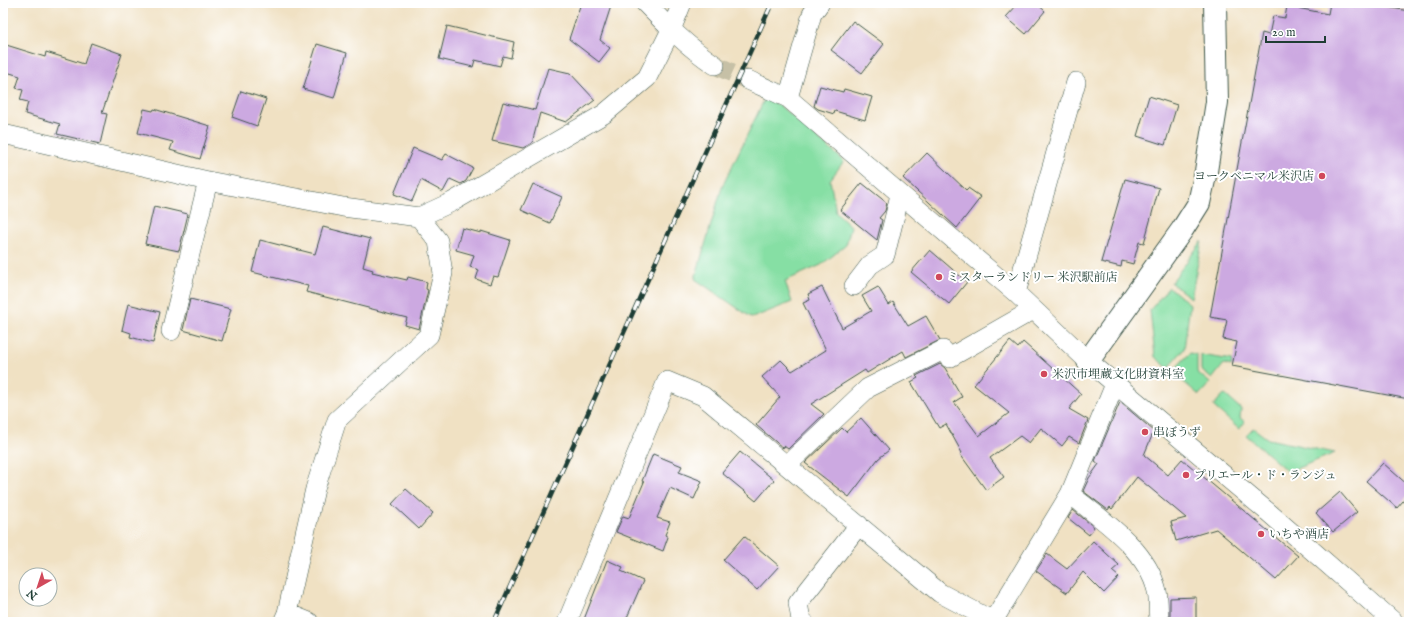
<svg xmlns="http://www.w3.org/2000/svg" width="1412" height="625" font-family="'IM FELL English','Noto Serif JP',serif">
  <rect width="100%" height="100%" fill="#fff"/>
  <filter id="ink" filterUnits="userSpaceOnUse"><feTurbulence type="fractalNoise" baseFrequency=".025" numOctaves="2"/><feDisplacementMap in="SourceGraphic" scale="8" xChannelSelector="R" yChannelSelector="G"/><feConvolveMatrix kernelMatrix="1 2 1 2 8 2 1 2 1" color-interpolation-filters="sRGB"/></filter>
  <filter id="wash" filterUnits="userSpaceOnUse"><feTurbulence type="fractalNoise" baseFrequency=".012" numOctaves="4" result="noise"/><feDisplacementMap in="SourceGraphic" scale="16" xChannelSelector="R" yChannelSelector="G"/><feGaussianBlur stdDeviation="0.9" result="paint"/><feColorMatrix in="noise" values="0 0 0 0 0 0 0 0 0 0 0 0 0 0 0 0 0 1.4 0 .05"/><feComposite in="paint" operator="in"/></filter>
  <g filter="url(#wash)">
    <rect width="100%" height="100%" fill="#f0e1c3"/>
    <path fill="#86dfa4" stroke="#528e6c" d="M 765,98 L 779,105 L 844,161 L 830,180 L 836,212 L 851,226 L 846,245 L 821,265 L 785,281 L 792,302 L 752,318 L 695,279 L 722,187 Z
      M 1202,241 L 1191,298 L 1171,283 Z
      M 1169,287 L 1190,304 L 1184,349 L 1168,368 L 1155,357 L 1150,310 Z
      M 1190,353 L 1197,355 L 1197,372 L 1210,383 L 1199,395 L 1172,372 Z
      M 1201,355 L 1232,360 L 1231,366 L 1224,364 L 1212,379 L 1201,370 Z
      M 1224,394 L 1241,409 L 1240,418 L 1245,422 L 1239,429 L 1213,406 Z
      M 1253,428 L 1268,439 L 1335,453 L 1288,472 L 1246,435 Z"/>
    <g id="blocks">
      <path fill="#cca9e1" d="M 581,3 L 612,3 L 600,40 L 610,48 L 599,62 L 569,39 Z
        M 1019,3 L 1036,3 L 1045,11 L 1026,34 L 1006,17 Z
        M 1330,3 L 1364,3 L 1409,11 L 1409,399 L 1232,366 L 1237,342 L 1223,339 L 1227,320 L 1210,317 L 1262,33 L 1269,35 L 1273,16 L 1285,18 L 1287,6 L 1328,14 Z
        M 853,21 L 884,44 L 862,73 L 831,50 Z
        M 447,26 L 514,42 L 511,58 L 503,56 L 500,66 L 475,60 L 473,67 L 439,59 Z
        M 91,43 L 122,54 L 102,113 L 107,114 L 100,144 L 57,134 L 60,124 L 25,114 L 28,102 L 20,100 L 23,90 L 16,88 L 20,76 L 3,71 L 3,44 L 45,57 L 46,52 L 84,64 Z
        M 317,44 L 347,53 L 334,98 L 303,89 Z
        M 548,68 L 570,73 L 595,100 L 566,122 L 540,113 L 532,143 L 523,148 L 492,141 L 503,102 L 535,110 Z
        M 820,86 L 843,92 L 844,89 L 872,97 L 865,120 L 835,111 L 834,114 L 818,109 L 814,106 Z
        M 241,91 L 266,99 L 257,126 L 232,117 Z
        M 1149,96 L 1177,105 L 1165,145 L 1137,136 Z
        M 144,109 L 153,111 L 154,109 L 210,126 L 200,159 L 170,150 L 173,142 L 138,133 Z
        M 413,148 L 442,160 L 446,154 L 473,168 L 466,181 L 461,184 L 450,179 L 443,192 L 421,180 L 412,201 L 394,194 Z
        M 927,153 L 966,190 L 968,188 L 981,197 L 957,228 L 903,178 Z
        M 1125,179 L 1159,188 L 1144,243 L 1139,242 L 1133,264 L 1122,261 L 1121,267 L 1101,262 Z
        M 862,183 L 887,203 L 885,211 L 879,218 L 882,220 L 877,240 L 840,210 Z
        M 533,184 L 562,197 L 550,223 L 521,210 Z
        M 154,206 L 188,214 L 179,251 L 145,244 Z
        M 323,227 L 370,239 L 363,267 L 373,270 L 372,272 L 407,280 L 408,277 L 427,282 L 426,289 L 428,290 L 419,329 L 405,325 L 407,318 L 306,292 L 308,286 L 252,272 L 260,240 L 315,254 Z
        M 462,228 L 481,233 L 481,231 L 510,240 L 498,277 L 493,276 L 490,284 L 476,279 L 479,270 L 470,267 L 474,255 L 456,250 Z
        M 930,250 L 967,282 L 949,304 L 911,272 Z
        M 822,287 L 842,328 L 871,311 L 862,296 L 878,287 L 889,305 L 893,302 L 908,326 L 926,316 L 940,340 L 906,357 L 903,351 L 867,373 L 865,370 L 811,404 L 824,414 L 788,449 L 784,446 L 783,448 L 756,425 L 780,397 L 762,377 L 781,360 L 792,371 L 826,350 L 803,303 L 810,300 L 808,294 Z
        M 190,299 L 231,309 L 222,341 L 183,330 Z
        M 128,304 L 160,312 L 153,343 L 130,337 L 131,333 L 122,330 Z
        M 1010,341 L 1018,348 L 1023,342 L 1081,394 L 1069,409 L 1088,420 L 1079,443 L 1069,437 L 1062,446 L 1041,428 L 1029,443 L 1020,436 L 990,458 L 1004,477 L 986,490 L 960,454 L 962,453 L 946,424 L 939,428 L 911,382 L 918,378 L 916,376 L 940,364 L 945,368 L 962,397 L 954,402 L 979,436 L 1009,413 L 974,385 Z
        M 1120,402 L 1154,431 L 1144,455 L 1168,475 L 1182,459 L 1298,556 L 1276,580 L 1216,529 L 1176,541 L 1171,522 L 1186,518 L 1137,477 L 1112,509 L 1110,507 L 1108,510 L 1083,491 L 1089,478 L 1099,464 L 1095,461 Z
        M 861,418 L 889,450 L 878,459 L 849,497 L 805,463 L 842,428 L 846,432 Z
        M 740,452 L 774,480 L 756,501 L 722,473 Z
        M 653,454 L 682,466 L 679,472 L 702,481 L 694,499 L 670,488 L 657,518 L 670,522 L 665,535 L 668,537 L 663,551 L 616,532 L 623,516 L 629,518 L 644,482 L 642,481 Z
        M 1383,463 L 1409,486 L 1409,494 L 1397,508 L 1366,481 Z
        M 406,489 L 433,513 L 419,529 L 392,504 Z
        M 1340,492 L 1357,512 L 1333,532 L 1316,513 Z
        M 1073,510 L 1094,527 L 1089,535 L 1068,518 Z
        M 744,536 L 779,566 L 757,590 L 723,560 Z
        M 1093,541 L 1119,565 L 1112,571 L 1119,577 L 1104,593 L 1083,572 L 1067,593 L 1036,571 L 1047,554 L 1067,569 Z
        M 607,560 L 623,567 L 621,571 L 643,581 L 625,622 L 583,622 Z
        M 1196,597 L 1196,622 L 1170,622 L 1170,598 Z"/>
    </g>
  </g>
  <g filter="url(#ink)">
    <use href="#blocks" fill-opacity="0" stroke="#3e5649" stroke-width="1"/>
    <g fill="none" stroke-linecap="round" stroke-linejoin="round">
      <path stroke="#c6c0a6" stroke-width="19" stroke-dasharray="19 10" stroke-linecap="butt" d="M 715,65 L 748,80"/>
      <defs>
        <path id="minor" d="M 645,3 C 667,26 688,47 715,65
          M 748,80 L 788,98 L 1016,293 L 1088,361 L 1268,512 L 1394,622
          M 788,98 L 812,14 L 820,3
          M 3,134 L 208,181 L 343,207 L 419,217 L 452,202 L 604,114 L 647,78 L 671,30 L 682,3
          M 854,286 L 870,265 L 885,255 L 900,195
          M 1016,293 L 1076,82
          M 171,331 L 208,181
          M 787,465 L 868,388 L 943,350 L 949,358 L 1033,310
          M 1070,494 C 1102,520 1147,549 1157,591 C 1159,601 1158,612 1159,622
          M 287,613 L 309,622
          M 283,622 L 287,613 L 315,489 L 337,420 L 429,335 L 443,273 L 438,241 L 419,217
          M 567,622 L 667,381 L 703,396 L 940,593 L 993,621 L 1070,494 L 1115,384
          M 804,622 L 801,620 L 798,603 L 859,525"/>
        <path id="tertiary" d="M 1088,361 L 1182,230 L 1199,203 L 1206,171 L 1217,102 L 1215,3"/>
      </defs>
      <use href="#minor" stroke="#3e5649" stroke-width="20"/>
      <use href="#tertiary" stroke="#3e5649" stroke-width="24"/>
      <use href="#minor" stroke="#fff" stroke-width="19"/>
      <use href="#tertiary" stroke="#fff" stroke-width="22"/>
      <defs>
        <path id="rail" d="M 494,622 L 772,3"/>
      </defs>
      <use href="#rail" stroke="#1f3d34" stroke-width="4.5"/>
      <use href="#rail" stroke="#fff" stroke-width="3" stroke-dasharray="9" stroke-linecap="butt"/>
    </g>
  </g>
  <g fill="#d1495b" stroke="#fff" stroke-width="1.5">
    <circle cx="1322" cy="176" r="4"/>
    <circle cx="939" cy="277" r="4"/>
    <circle cx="1044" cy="374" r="4"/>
    <circle cx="1145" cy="432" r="4"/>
    <circle cx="1186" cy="475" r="4"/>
    <circle cx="1261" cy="534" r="4"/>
  </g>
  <g text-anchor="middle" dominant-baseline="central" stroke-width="4" stroke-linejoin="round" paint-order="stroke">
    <g font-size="12" fill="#1f3d34" stroke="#fff" text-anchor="start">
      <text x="1314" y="176" text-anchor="end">ヨークベニマル米沢店</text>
      <text x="947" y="277">ミスターランドリー 米沢駅前店</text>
      <text x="1052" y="374">米沢市埋蔵文化財資料室</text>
      <text x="1153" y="432">串ぼうず</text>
      <text x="1194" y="475">プリエール・ド・ランジュ</text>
      <text x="1269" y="534">いちや酒店</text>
    </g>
  </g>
  <rect width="1412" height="625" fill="none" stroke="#fff" stroke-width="16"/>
  <g transform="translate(38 587) rotate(219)"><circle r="19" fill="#ffffff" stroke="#a5b1ae"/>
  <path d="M0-3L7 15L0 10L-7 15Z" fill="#d1495b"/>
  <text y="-6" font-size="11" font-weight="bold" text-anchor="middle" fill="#1f3d34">N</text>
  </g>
  <path d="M1266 36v6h59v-6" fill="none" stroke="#1f3d34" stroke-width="2"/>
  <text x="1272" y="36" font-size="12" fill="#1f3d34" stroke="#ffffff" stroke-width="3" paint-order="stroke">20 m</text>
</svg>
